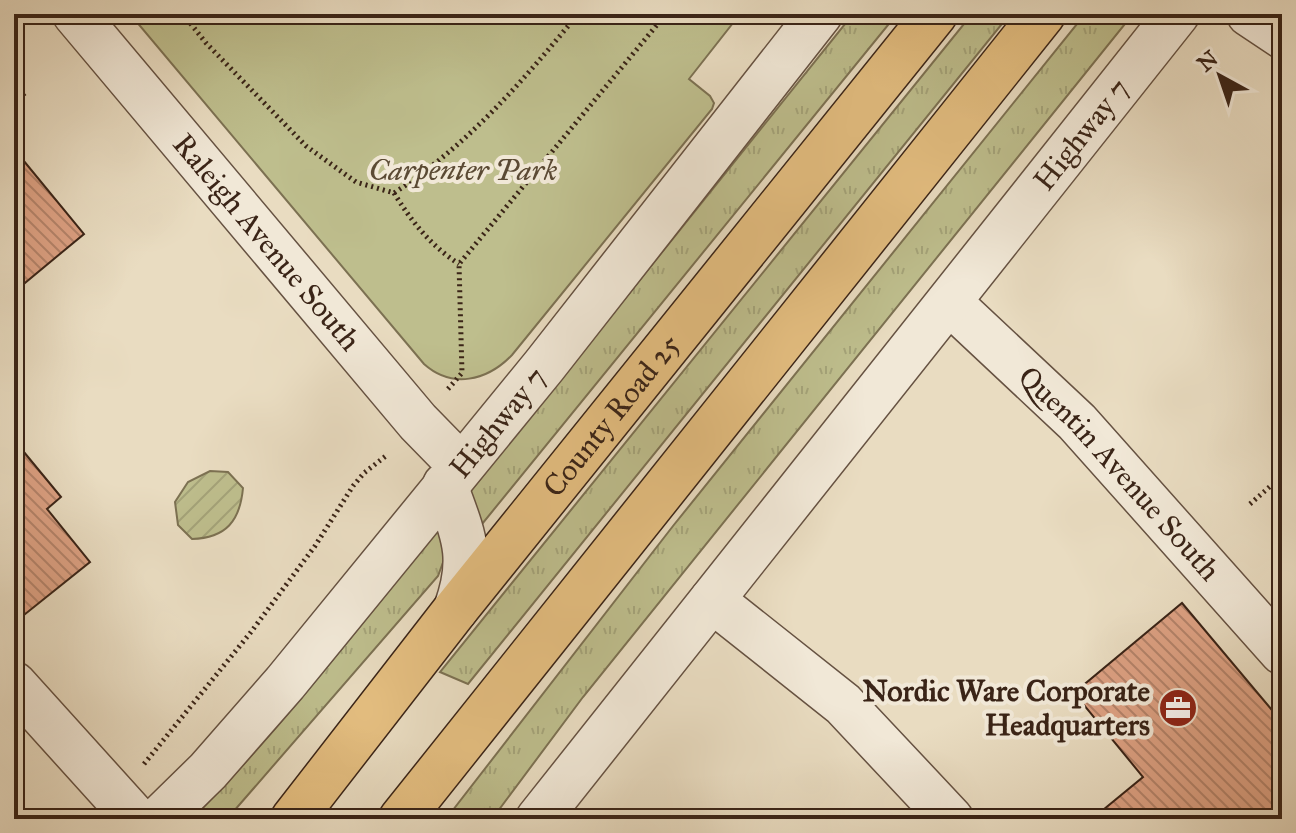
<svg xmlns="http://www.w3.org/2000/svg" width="1296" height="833" font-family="'IM FELL Great Primer',serif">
  <defs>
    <pattern id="grass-tufts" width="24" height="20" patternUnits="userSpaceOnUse" patternTransform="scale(2)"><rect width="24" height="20" fill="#bebe8d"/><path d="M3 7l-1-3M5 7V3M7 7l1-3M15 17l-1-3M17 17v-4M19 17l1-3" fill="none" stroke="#a4a379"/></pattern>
    <pattern id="garden-furrows" width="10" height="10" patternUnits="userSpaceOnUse" patternTransform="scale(2)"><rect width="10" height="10" fill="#bebe8d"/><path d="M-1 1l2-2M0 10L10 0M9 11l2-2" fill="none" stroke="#a4a379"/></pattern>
    <pattern id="building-back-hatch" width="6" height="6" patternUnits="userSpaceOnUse" patternTransform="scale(2)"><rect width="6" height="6" fill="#dda183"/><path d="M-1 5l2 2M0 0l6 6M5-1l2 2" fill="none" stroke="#b4836a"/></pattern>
  </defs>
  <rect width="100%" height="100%" fill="#e9dcc1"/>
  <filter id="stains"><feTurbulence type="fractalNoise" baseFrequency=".0025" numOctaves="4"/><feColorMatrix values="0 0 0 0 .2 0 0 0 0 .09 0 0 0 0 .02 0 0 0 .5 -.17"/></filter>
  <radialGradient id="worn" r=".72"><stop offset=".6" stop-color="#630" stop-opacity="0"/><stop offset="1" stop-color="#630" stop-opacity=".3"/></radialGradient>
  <path fill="url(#grass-tufts)" stroke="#7c7152" stroke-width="2" d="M 853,14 L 897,14 L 478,529 L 465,498 Z
    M 972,14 L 1010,14 L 468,684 L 440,672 Z
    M 1085,14 L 1133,14 L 583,697 L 492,819 L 446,819 L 673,526 Z
    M 444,522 L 445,557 L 438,576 L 227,819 L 192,819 C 283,727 362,623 444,522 Z"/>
  <path fill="#bebe8d" stroke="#7c7152" stroke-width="2" d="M 130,14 L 740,14 L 689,79 L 710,96 L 714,103 L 712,109 L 512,355 C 487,381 452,389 424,364 Z"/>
  <path fill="url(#garden-furrows)" stroke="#7c7152" stroke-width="2" d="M 210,471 L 228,472 L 243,488 C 240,521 226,538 192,539 L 178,525 L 175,502 L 188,482 Z"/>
  <path fill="url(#building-back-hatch)" stroke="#3a2417" stroke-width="2" d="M 14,149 L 84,234 L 14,292 Z
    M 14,440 L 61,497 L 47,509 L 90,562 L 14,623 Z
    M 1182,603 L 1282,722 L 1282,819 L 1092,819 L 1143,777 L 1074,693 Z"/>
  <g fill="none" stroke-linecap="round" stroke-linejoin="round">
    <defs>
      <g id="minor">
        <path id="s1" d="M 75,14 L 418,422 L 461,466"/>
        <path d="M 1249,14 L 1282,36"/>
        <path id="s2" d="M 949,302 L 1077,422 L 1282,652"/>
        <path d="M 445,485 C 463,535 475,556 456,609"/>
        <path d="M 712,600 L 843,704 L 951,819"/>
        <path d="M 14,684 L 136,819"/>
        <path id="s3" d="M 159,819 L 208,771 L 285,683 L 544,366 L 820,14"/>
        <path id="s4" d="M 538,819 L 1177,14"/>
      </g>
      <g id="major">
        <path id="s5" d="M 293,819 L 456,609 L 935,14"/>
        <path d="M 401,819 L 1043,14"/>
      </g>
    </defs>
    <use href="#minor" stroke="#665242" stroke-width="47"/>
    <use href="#major" stroke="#3a2417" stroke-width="47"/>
    <path stroke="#3a2417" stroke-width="5" stroke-dasharray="2 4" stroke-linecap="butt" d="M 183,14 L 206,43 L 306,146 L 356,182 L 394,193 C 468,145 523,81 578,14
      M 14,102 L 25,93
      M 394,193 C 412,222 430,245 459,264
      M 448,389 L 462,373 L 459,264 L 666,14
      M 1250,504 L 1282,476
      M 144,764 L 251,632 L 315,546 L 353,486 L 364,473 L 387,455"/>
    <use href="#minor" stroke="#f1e8d7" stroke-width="44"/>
    <use href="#major" stroke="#e4be80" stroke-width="44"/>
  </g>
  <defs>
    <symbol id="office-disc" viewBox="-11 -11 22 22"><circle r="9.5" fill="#8f2418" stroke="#f1e8d7"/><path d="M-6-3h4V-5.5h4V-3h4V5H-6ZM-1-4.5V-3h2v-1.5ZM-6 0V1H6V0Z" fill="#fff"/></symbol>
  </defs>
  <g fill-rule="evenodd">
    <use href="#office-disc" x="1156" y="686" width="44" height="44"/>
  </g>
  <g text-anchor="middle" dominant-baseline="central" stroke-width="8" stroke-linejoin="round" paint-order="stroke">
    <g font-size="30" fill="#3a2417" stroke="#f1e8d7">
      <text stroke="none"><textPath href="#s4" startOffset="874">Highway 7</textPath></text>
      <text stroke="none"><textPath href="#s1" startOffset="298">Raleigh Avenue South</textPath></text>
      <text stroke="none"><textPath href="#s5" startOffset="514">County Road 25</textPath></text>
      <text stroke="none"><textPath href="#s3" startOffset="522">Highway 7</textPath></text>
      <text stroke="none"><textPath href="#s2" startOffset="242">Quentin Avenue South</textPath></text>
    </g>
    <g font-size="30" font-style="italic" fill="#5b4a34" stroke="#f1e8d7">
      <text x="463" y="170">Carpenter Park</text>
    </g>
    <g font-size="30" font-weight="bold" fill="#3a2417" stroke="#f1e8d7" text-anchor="end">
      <text x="1150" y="691">Nordic Ware Corporate<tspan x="1150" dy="34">Headquarters</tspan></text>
    </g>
  </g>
  <rect width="1296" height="833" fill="none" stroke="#e9dcc1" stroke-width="48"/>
  <rect x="16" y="16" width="1264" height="801" fill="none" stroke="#3a2417" stroke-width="4"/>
  <rect x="24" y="24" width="1248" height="785" fill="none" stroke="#3a2417" stroke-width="2"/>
  <g transform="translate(1220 76) rotate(320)" stroke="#f1e8d7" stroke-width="6" paint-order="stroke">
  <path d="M0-6L14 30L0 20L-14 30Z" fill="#3a2417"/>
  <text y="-12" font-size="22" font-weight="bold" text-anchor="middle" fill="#3a2417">N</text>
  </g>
  <rect width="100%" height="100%" filter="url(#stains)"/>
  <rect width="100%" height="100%" fill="url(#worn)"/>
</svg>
